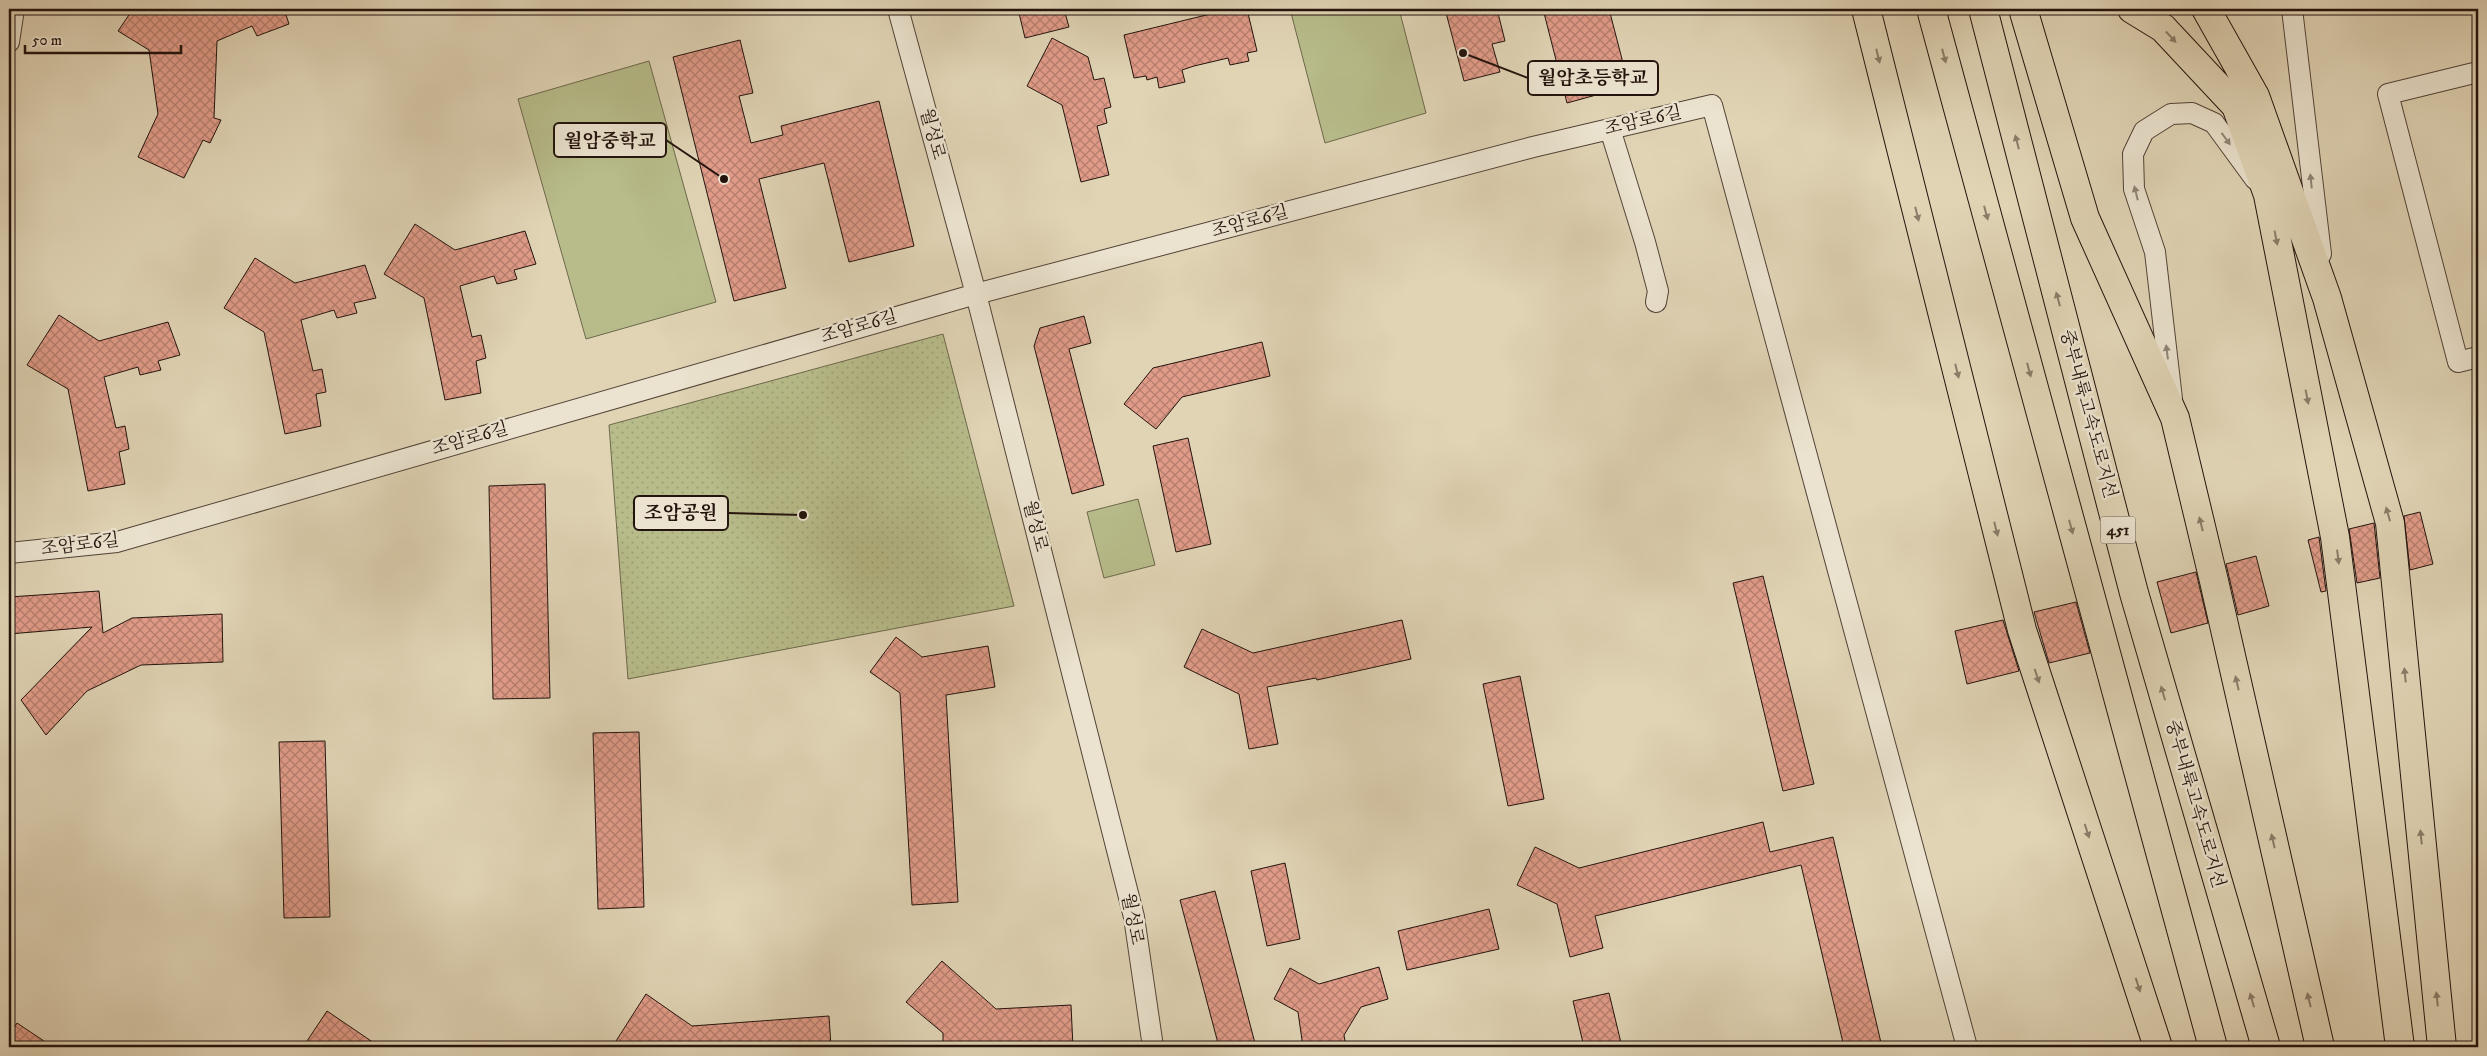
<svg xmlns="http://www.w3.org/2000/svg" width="2487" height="1056" font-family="'IM FELL DW Pica','Noto Serif KR',serif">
  <defs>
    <pattern id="grass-dots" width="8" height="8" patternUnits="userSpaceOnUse" patternTransform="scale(1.25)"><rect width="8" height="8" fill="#b7bc8a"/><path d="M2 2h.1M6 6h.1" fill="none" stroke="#9da176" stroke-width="1.8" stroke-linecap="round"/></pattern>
    <pattern id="building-cross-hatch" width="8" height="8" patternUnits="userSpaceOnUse" patternTransform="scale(1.25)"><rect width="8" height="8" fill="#e19c89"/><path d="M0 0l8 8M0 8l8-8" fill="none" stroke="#b67e6e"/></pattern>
  </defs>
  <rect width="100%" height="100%" fill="#e0d4b5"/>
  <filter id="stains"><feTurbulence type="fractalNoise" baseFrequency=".004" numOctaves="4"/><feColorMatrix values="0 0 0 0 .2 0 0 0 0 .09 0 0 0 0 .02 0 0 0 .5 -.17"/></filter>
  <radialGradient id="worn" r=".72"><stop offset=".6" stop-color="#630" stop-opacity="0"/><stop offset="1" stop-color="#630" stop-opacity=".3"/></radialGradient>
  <path fill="url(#grass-dots)" stroke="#6d684c" d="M 943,334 L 1014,606 L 628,679 L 609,425 Z"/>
  <path fill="#b7bc8a" stroke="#6d684c" d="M 1290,9 L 1399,9 L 1426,113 L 1325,143 Z
    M 649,61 L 716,302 L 586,339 L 518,99 Z
    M 1138,499 L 1155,565 L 1104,578 L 1087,512 Z"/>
  <path fill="url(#building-cross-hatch)" stroke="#23130d" d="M 133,9 L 293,9 L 285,12 L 289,24 L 257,36 L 252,26 L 217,41 L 214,118 L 221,120 L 210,143 L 203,140 L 184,178 L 138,157 L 158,114 L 149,50 L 118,31 Z
    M 1018,9 L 1064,9 L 1069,27 L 1025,38 Z
    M 1231,9 L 1247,9 L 1257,51 L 1247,53 L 1249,61 L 1230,65 L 1228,58 L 1194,66 L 1182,70 L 1185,82 L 1159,88 L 1157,77 L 1147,80 L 1146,76 L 1134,78 L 1124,35 Z
    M 1445,9 L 1497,9 L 1505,41 L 1492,44 L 1500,72 L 1464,81 Z
    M 1543,9 L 1609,9 L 1629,86 L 1567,103 Z
    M 1052,38 L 1088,57 L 1094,80 L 1104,78 L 1111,107 L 1104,109 L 1107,123 L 1097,126 L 1109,175 L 1081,182 L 1062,105 L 1027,86 Z
    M 740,40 L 753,93 L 739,96 L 751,143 L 783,135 L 781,126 L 879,101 L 914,246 L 849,262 L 824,163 L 759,179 L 786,288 L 734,301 L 673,57 Z
    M 415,224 L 455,250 L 525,231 L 536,264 L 514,270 L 517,279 L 497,284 L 494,276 L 460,286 L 472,337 L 481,335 L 486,358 L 476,361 L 481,393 L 445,400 L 424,298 L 384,274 Z
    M 255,258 L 295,283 L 365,265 L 376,298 L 354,303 L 357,313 L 337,318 L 334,310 L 301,320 L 313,371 L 322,369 L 326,392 L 316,394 L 321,426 L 285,434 L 264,332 L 224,308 Z
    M 59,315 L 99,341 L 168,322 L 180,355 L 158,361 L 161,370 L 140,375 L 138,367 L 104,377 L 116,428 L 125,426 L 129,449 L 119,452 L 125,484 L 88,491 L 68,389 L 27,365 Z
    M 1084,316 L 1091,343 L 1069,349 L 1104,485 L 1072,494 L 1034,346 L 1040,328 Z
    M 1262,342 L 1270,376 L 1182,397 L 1156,429 L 1124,404 L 1153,368 Z
    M 1188,438 L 1211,544 L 1176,552 L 1153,446 Z
    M 545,484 L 550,698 L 493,699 L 489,486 Z
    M 2420,512 L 2433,564 L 2410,570 L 2404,516 Z
    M 2374,523 L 2380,578 L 2357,583 L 2349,529 Z
    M 2319,537 L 2326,591 L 2321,592 L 2308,540 Z
    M 2256,556 L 2269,606 L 2238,615 L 2226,564 Z
    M 2196,572 L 2208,623 L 2171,633 L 2157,582 Z
    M 1763,576 L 1814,784 L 1783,791 L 1733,583 Z
    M 99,591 L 103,633 L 132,618 L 222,614 L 223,662 L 141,665 L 87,691 L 46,735 L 21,700 L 92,627 L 9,634 L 9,597 Z
    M 2076,602 L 2090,653 L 2049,663 L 2034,612 Z
    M 1402,620 L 1411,659 L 1317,680 L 1316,678 L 1267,687 L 1278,744 L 1249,749 L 1239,694 L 1184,667 L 1202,629 L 1253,653 Z
    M 2003,620 L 2019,671 L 1967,684 L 1955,631 Z
    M 896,637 L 922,657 L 988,646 L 995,687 L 946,695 L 958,902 L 912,905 L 900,693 L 870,672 Z
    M 1520,676 L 1544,799 L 1508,806 L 1483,684 Z
    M 639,732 L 644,907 L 598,909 L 593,733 Z
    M 325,741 L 330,917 L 284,918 L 279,742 Z
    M 1763,822 L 1770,852 L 1833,837 L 1882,1047 L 1844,1047 L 1801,865 L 1595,916 L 1603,948 L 1570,957 L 1557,904 L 1517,885 L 1535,847 L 1579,868 Z
    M 1285,863 L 1300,939 L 1267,946 L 1251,871 Z
    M 1215,891 L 1256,1047 L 1219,1047 L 1180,900 Z
    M 1489,909 L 1499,949 L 1407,970 L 1398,931 Z
    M 942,961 L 996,1009 L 1071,1005 L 1073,1047 L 943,1047 L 943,1033 L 906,1002 Z
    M 1379,967 L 1388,999 L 1361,1007 L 1344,1035 L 1346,1047 L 1303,1047 L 1298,1012 L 1274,999 L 1290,968 L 1319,984 Z
    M 1609,993 L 1622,1047 L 1584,1047 L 1573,1001 Z
    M 646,994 L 692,1026 L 829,1016 L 831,1047 L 625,1047 L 616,1041 Z
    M 327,1011 L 380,1047 L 303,1047 Z
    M 17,1023 L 53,1047 L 9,1047 L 9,1036 Z"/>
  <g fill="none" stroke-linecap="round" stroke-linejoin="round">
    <defs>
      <path id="minor" d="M 898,9 L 976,294 L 1134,917 L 1153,1047
        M 2292,9 L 2321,254
        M 9,42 L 14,9
        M 2478,72 L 2388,94 L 2458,362 L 2478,357
        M 1610,129 L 1645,242 L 1658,291 L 1656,302
        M 2172,399 L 2155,252 L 2134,189 L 2133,154 L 2144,131 L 2171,114 L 2192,113 L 2214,123 L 2255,179
        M 9,553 L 117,542 L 976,294 L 1533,147 L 1712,105 L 1967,1047"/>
      <path id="highway" d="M 1866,9 L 2022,630 L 2158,1047
        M 1931,9 L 2213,1047
        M 1983,9 L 2134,593 L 2266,1047
        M 2023,9 L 2085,218 L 2175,418 L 2214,581 L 2320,1047
        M 2132,9 L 2163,28 L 2236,106 L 2268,195 L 2335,537 L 2400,1047
        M 2206,9 L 2255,96 L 2327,298 L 2390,523 L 2442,1047"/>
    </defs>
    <use href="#minor" stroke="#524337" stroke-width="22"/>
    <use href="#highway" stroke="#23130d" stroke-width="30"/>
    <use href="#minor" stroke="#ebe3cf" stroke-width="20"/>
    <use href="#highway" stroke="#e0d4b5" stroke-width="28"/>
  </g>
  <defs><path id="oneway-solid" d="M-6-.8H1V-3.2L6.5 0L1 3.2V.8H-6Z" transform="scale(1.25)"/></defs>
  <g fill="#8b7d69">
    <use href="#oneway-solid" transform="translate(2171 37) rotate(47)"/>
    <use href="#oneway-solid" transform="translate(1878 56) rotate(76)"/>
    <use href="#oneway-solid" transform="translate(1944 56) rotate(75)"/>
    <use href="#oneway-solid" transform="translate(2017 142) rotate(-105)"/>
    <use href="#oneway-solid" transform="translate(1986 213) rotate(75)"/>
    <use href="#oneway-solid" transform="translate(1917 214) rotate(76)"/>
    <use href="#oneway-solid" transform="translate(2276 238) rotate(79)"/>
    <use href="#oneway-solid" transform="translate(2058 299) rotate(-105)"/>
    <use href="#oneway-solid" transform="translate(2029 370) rotate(75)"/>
    <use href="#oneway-solid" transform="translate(1957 371) rotate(76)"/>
    <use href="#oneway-solid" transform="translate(2307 397) rotate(79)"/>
    <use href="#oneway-solid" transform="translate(2388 514) rotate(-106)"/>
    <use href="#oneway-solid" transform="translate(2201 524) rotate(-104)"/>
    <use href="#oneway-solid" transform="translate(2071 527) rotate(75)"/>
    <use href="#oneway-solid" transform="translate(1996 529) rotate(76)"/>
    <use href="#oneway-solid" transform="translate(2338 557) rotate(83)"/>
    <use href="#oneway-solid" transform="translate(2405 675) rotate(-96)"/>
    <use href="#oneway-solid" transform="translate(2037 676) rotate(72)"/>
    <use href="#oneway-solid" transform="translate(2237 683) rotate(-103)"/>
    <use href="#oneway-solid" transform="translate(2163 693) rotate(-106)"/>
    <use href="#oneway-solid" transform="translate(2087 831) rotate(72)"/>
    <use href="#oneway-solid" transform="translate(2421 837) rotate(-96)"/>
    <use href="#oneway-solid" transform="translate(2273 841) rotate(-103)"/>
    <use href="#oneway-solid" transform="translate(2138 985) rotate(72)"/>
    <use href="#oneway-solid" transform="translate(2437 999) rotate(-96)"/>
    <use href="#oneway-solid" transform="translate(2252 1000) rotate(-106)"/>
    <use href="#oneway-solid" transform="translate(2309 1000) rotate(-103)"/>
  </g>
  <g fill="#918578">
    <use href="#oneway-solid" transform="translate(2226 139) rotate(54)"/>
    <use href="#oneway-solid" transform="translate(2311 181) rotate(-96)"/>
    <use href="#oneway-solid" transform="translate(2136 193) rotate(-104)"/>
    <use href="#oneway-solid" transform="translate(2167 352) rotate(-97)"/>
  </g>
  <g text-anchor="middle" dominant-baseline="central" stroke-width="5" stroke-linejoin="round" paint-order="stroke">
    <rect fill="#ebe3cf" stroke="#5f5147" stroke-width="1" x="2100.5" y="516.5" width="35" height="27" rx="4"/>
    <g font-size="16" font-weight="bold" fill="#23130d">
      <text x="2118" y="530">451</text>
    </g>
    <g font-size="18" fill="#23130d" stroke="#ebe3cf">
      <text transform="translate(1643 121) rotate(-13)">조암로6길</text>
      <text transform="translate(932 134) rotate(75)">월성로</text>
      <text transform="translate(1250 222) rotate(-15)">조암로6길</text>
      <text transform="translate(859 327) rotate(-16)">조암로6길</text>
      <text transform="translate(2088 414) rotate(75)">중부내륙고속도로지선</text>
      <text transform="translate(470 439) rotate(-16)">조암로6길</text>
      <text transform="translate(1035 526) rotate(76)">월성로</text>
      <text transform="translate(80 545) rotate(-7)">조암로6길</text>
      <text transform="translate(2195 804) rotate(74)">중부내륙고속도로지선</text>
      <text transform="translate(1132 919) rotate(79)">월성로</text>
    </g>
  </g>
  <path fill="none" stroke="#23130d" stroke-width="2" d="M1463 53L1528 78M724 179L666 140M803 515L728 513"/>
  <g fill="#23130d" stroke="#ebe3cf" stroke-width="2">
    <circle cx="1463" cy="53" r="5"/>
    <circle cx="724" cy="179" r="5"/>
    <circle cx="803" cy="515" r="5"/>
  </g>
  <g fill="#ebe3cf" stroke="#23130d" stroke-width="2">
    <rect x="1528" y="61" width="130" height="34" rx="5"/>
    <rect x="554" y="123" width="112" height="34" rx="5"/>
    <rect x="634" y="496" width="94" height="34" rx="5"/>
  </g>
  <g font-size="19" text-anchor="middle" font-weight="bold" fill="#23130d">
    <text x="1593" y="84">월암초등학교</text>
    <text x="610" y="147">월암중학교</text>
    <text x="681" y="519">조암공원</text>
  </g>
  <rect width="2487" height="1056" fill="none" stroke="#e0d4b5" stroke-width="30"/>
  <rect x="10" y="10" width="2467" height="1036" fill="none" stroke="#23130d" stroke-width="2.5"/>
  <rect x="15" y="15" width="2457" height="1026" fill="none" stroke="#23130d"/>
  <path d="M25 45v8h156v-8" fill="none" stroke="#23130d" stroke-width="2.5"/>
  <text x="32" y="45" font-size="15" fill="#23130d" stroke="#ebe3cf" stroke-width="4" paint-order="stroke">50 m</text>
  <rect width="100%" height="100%" filter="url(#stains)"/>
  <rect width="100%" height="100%" fill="url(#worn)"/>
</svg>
